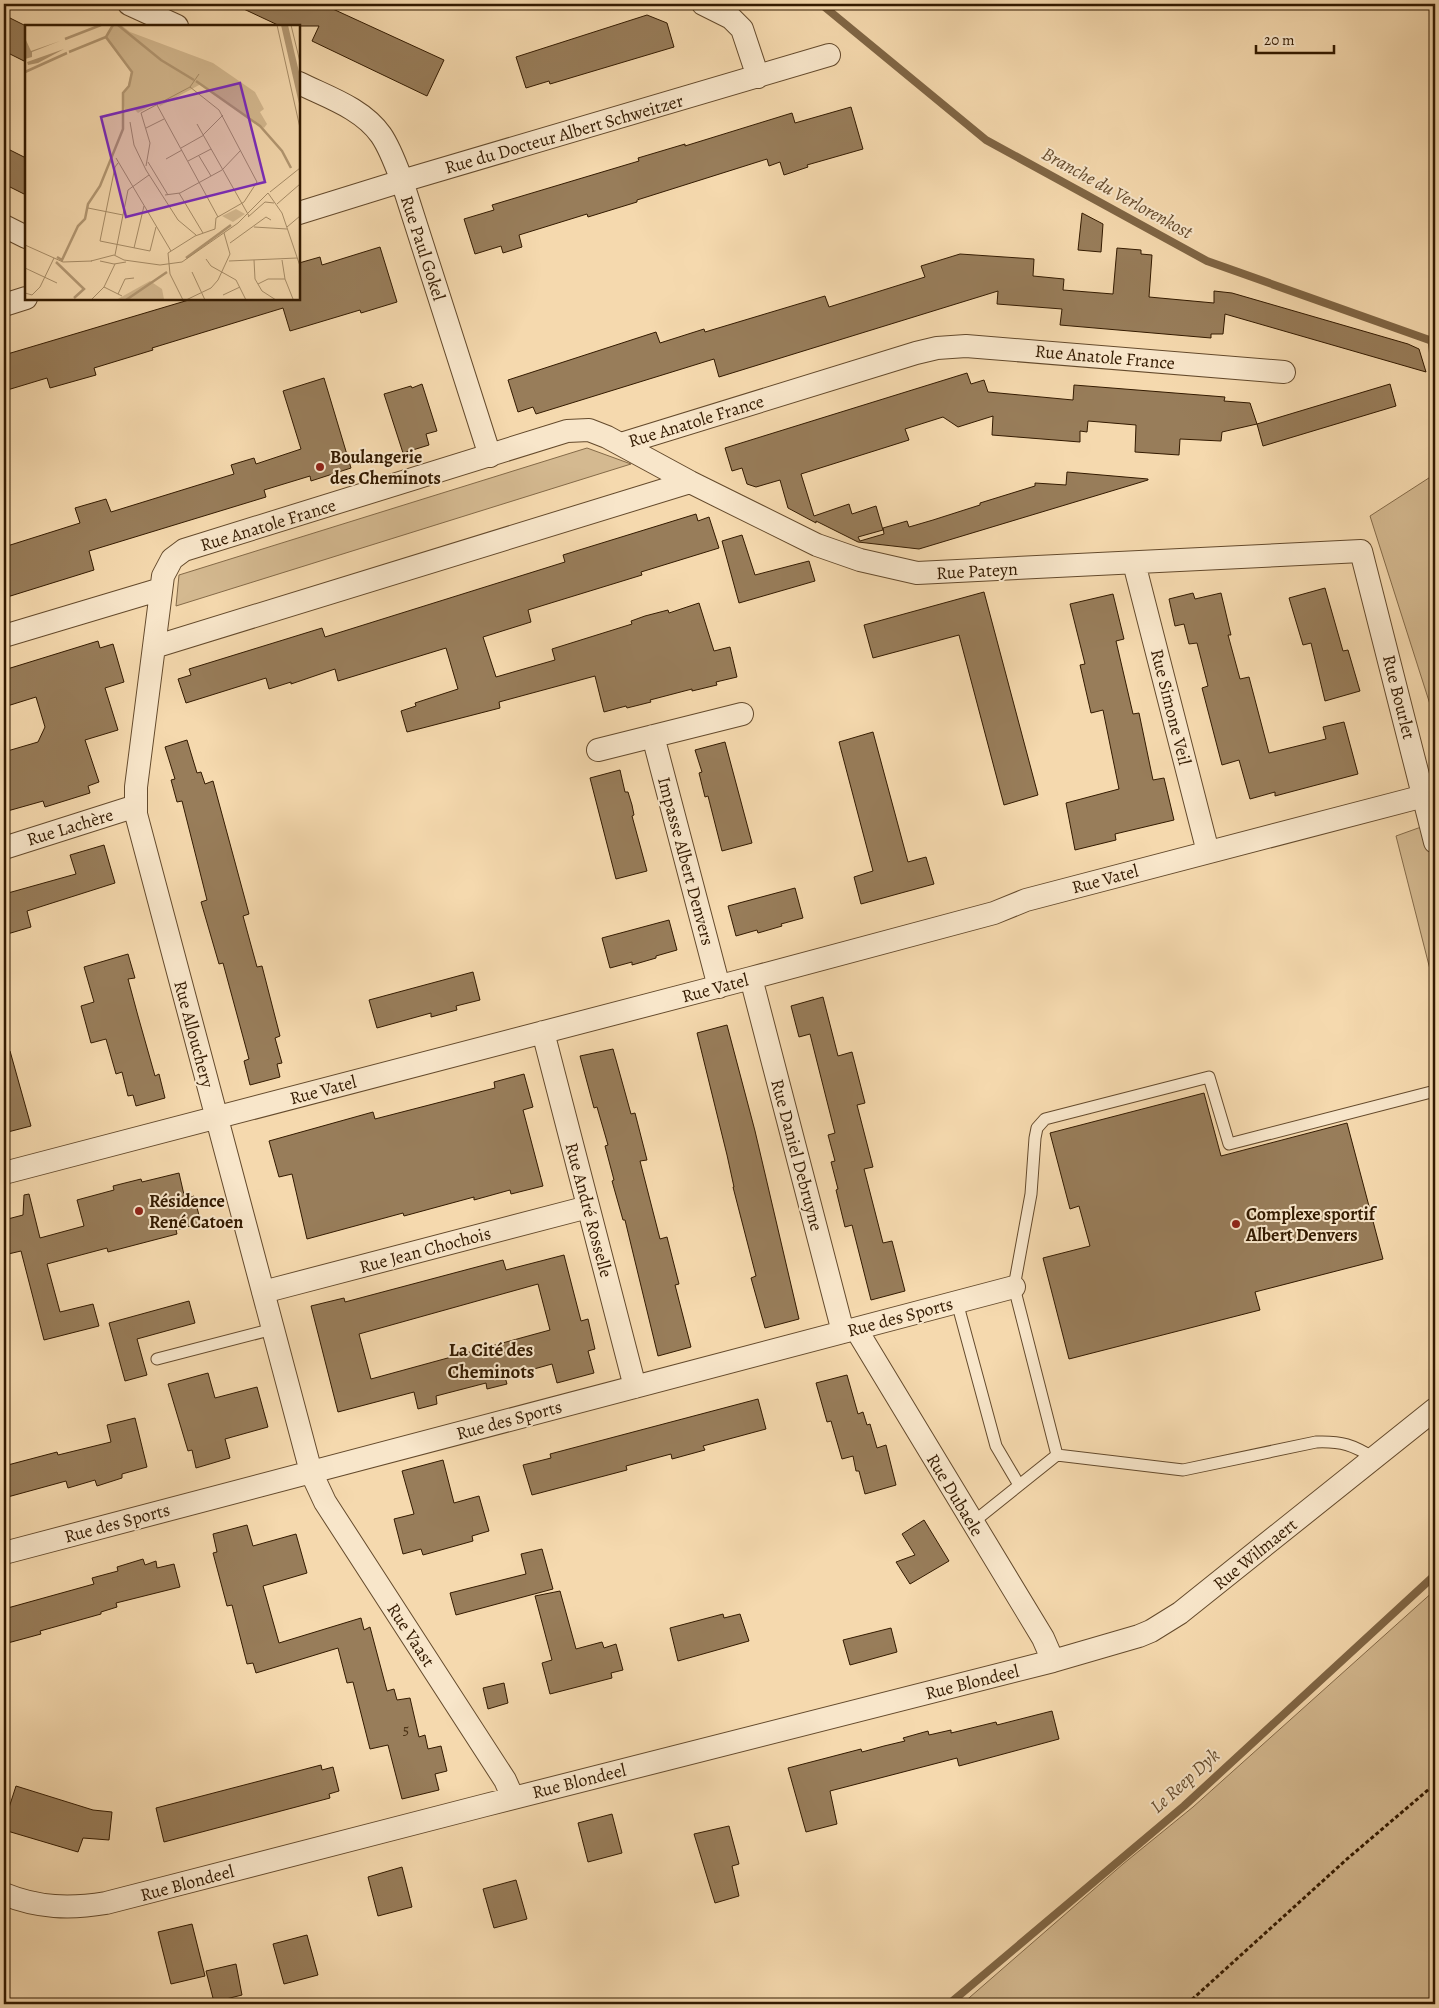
<svg xmlns="http://www.w3.org/2000/svg" width="1439" height="2008" font-family="Alegreya,serif">
  <rect width="100%" height="100%" fill="#f5d9ae"/>
  <filter id="stains"><feTurbulence type="fractalNoise" baseFrequency=".004" numOctaves="4"/><feColorMatrix values="0 0 0 0 .2 0 0 0 0 .09 0 0 0 0 .02 0 0 0 .5 -.17"/></filter>
  <radialGradient id="worn" r=".72"><stop offset=".6" stop-color="#630" stop-opacity="0"/><stop offset="1" stop-color="#630" stop-opacity=".3"/></radialGradient>
  <path fill="#d4b990" stroke="#846a48" d="M 1435,336 L 1435,401 L 1428,340 Z
    M 587,448 L 631,464 L 176,606 L 179,575 Z
    M 1435,474 L 1435,720 L 1370,516 Z
    M 1435,822 L 1435,989 L 1396,836 Z
    M 1435,1590 L 1435,2004 L 962,2004 L 1123,1864 L 1193,1807 Z"/>
  <g fill="none" stroke-linecap="round" stroke-linejoin="round">
    <path stroke="#806645" stroke-width="8" d="M 821,4 L 986,140 L 1207,261 L 1435,342
      M 949,2004 L 1184,1806 L 1435,1575"/>
  </g>
  <path fill="#987d5a" stroke="#331a00" fill-rule="evenodd" d="M 233,4 L 322,4 L 444,60 L 427,96 L 312,41 L 319,26 L 280,26 Z
    M 4,15 L 26,26 L 26,62 L 4,51 Z
    M 647,15 L 667,23 L 674,47 L 550,84 L 549,81 L 526,88 L 516,57 Z
    M 851,107 L 863,149 L 807,165 L 808,167 L 784,175 L 780,162 L 769,166 L 767,159 L 637,200 L 637,202 L 588,217 L 587,214 L 519,235 L 522,247 L 503,253 L 501,246 L 475,254 L 464,219 L 494,210 L 492,205 L 639,161 L 638,158 L 685,144 L 685,146 L 792,113 L 795,123 Z
    M 4,147 L 26,158 L 26,195 L 4,184 Z
    M 1082,213 L 1103,224 L 1101,252 L 1078,250 Z
    M 380,247 L 397,302 L 361,313 L 360,310 L 290,331 L 283,308 L 152,348 L 153,350 L 94,368 L 96,375 L 50,388 L 47,378 L 4,391 L 4,355 L 192,299 L 299,299 L 299,263 L 320,257 L 322,265 Z
    M 1117,248 L 1141,250 L 1141,254 L 1152,255 L 1149,297 L 1214,303 L 1214,291 L 1232,293 L 1408,344 L 1419,349 L 1426,372 L 1225,314 L 1223,334 L 1211,334 L 1211,338 L 1060,325 L 1062,309 L 997,304 L 998,291 L 719,377 L 714,359 L 536,414 L 533,407 L 518,412 L 508,380 L 656,332 L 660,343 L 704,329 L 705,332 L 825,296 L 829,307 L 925,277 L 921,266 L 960,254 L 1034,259 L 1033,276 L 1064,279 L 1063,290 L 1113,294 Z
    M 967,373 L 971,384 L 984,380 L 988,392 L 1073,400 L 1074,385 L 1225,397 L 1224,401 L 1250,403 L 1257,424 L 1390,384 L 1396,406 L 1263,446 L 1257,424 L 1222,432 L 1221,441 L 1180,439 L 1179,455 L 1135,452 L 1136,425 L 1088,421 L 1087,432 L 1080,431 L 1080,442 L 992,435 L 993,416 L 958,427 L 943,417 L 905,429 L 909,440 L 801,474 L 814,516 L 849,504 L 852,514 L 876,506 L 883,530 L 858,537 L 860,541 L 884,534 L 883,528 L 907,521 L 909,527 L 933,520 L 980,505 L 980,503 L 1035,486 L 1035,483 L 1066,485 L 1067,472 L 1148,479 L 1148,480 L 919,549 L 858,542 L 816,521 L 816,523 L 788,508 L 780,480 L 756,487 L 747,484 L 742,468 L 732,471 L 725,448 Z
    M 324,378 L 351,468 L 311,481 L 310,476 L 264,490 L 266,497 L 89,551 L 94,570 L 4,598 L 4,547 L 80,523 L 75,508 L 106,499 L 111,512 L 234,474 L 231,465 L 254,458 L 256,464 L 301,449 L 283,391 Z
    M 422,384 L 437,431 L 426,434 L 429,445 L 403,453 L 384,394 L 411,386 L 412,388 Z
    M 696,514 L 698,521 L 709,517 L 719,548 L 641,572 L 642,575 L 528,610 L 531,622 L 483,637 L 496,677 L 555,660 L 552,649 L 632,624 L 631,621 L 645,616 L 668,610 L 669,613 L 699,603 L 714,651 L 730,647 L 737,677 L 716,682 L 717,685 L 692,691 L 692,689 L 650,700 L 651,702 L 627,708 L 626,706 L 604,712 L 595,676 L 499,702 L 500,708 L 407,732 L 401,711 L 416,706 L 415,703 L 458,689 L 446,648 L 338,681 L 335,669 L 291,684 L 291,682 L 269,689 L 266,678 L 186,703 L 178,679 L 191,675 L 189,669 L 322,628 L 325,637 L 565,562 L 563,555 Z
    M 742,535 L 755,575 L 809,561 L 815,581 L 739,603 L 722,541 Z
    M 1325,588 L 1343,651 L 1348,650 L 1360,691 L 1325,701 L 1311,643 L 1303,645 L 1289,598 Z
    M 984,592 L 1038,795 L 1004,805 L 959,635 L 873,658 L 864,625 Z
    M 1193,593 L 1195,599 L 1221,593 L 1231,635 L 1228,635 L 1240,679 L 1249,677 L 1269,753 L 1326,739 L 1323,727 L 1344,722 L 1358,774 L 1275,796 L 1275,792 L 1250,799 L 1239,760 L 1222,765 L 1202,688 L 1208,686 L 1197,643 L 1189,644 L 1184,624 L 1175,626 L 1169,599 Z
    M 1113,594 L 1124,639 L 1116,641 L 1133,714 L 1139,713 L 1153,780 L 1164,778 L 1174,820 L 1115,834 L 1116,840 L 1075,850 L 1066,803 L 1119,789 L 1103,710 L 1091,713 L 1080,665 L 1085,664 L 1070,604 Z
    M 98,641 L 100,648 L 113,644 L 124,682 L 105,688 L 118,730 L 85,740 L 99,782 L 88,786 L 90,793 L 45,807 L 43,801 L 4,812 L 4,752 L 38,742 L 45,727 L 36,697 L 4,707 L 4,670 Z
    M 873,732 L 908,862 L 926,857 L 934,884 L 861,904 L 854,877 L 873,871 L 839,742 Z
    M 187,740 L 197,773 L 201,772 L 205,784 L 213,781 L 249,914 L 243,916 L 257,967 L 262,966 L 280,1036 L 275,1038 L 282,1063 L 277,1064 L 280,1077 L 250,1085 L 244,1061 L 249,1059 L 223,963 L 219,964 L 201,902 L 207,900 L 182,801 L 177,802 L 171,780 L 175,779 L 165,747 Z
    M 725,742 L 752,843 L 722,851 L 708,796 L 705,797 L 699,773 L 702,772 L 695,750 Z
    M 620,770 L 625,792 L 628,792 L 632,805 L 634,815 L 632,816 L 647,871 L 616,879 L 590,778 Z
    M 104,845 L 115,883 L 27,911 L 31,927 L 4,935 L 4,898 L 9,896 L 8,893 L 76,874 L 70,855 Z
    M 795,888 L 803,918 L 781,924 L 782,926 L 758,933 L 757,930 L 736,936 L 728,906 Z
    M 669,920 L 677,950 L 656,956 L 656,958 L 632,965 L 632,962 L 610,968 L 602,938 Z
    M 128,954 L 135,978 L 128,979 L 138,1016 L 155,1076 L 159,1074 L 165,1098 L 136,1106 L 133,1095 L 128,1096 L 122,1072 L 116,1074 L 106,1039 L 91,1043 L 81,1006 L 94,1002 L 84,967 Z
    M 473,972 L 480,1000 L 456,1006 L 457,1010 L 431,1017 L 431,1013 L 377,1028 L 369,1000 Z
    M 823,997 L 838,1056 L 852,1052 L 865,1103 L 857,1105 L 873,1167 L 864,1169 L 883,1243 L 892,1241 L 905,1291 L 871,1300 L 852,1225 L 845,1227 L 836,1190 L 838,1189 L 831,1162 L 835,1161 L 828,1135 L 835,1133 L 810,1034 L 799,1037 L 791,1006 Z
    M 727,1025 L 755,1131 L 799,1319 L 765,1328 L 751,1278 L 756,1276 L 733,1187 L 734,1187 L 727,1155 L 697,1033 Z
    M 613,1049 L 631,1114 L 635,1113 L 647,1160 L 640,1161 L 660,1239 L 667,1237 L 679,1284 L 675,1285 L 691,1347 L 658,1356 L 625,1220 L 623,1220 L 612,1181 L 614,1180 L 605,1146 L 608,1145 L 597,1107 L 594,1108 L 580,1056 Z
    M 10,1051 L 31,1126 L 4,1133 L 4,1052 Z
    M 524,1074 L 533,1107 L 523,1110 L 543,1186 L 511,1194 L 510,1190 L 474,1200 L 474,1197 L 404,1216 L 403,1213 L 307,1239 L 292,1174 L 279,1177 L 269,1141 L 373,1112 L 375,1119 L 495,1088 L 494,1082 Z
    M 1204,1093 L 1221,1156 L 1347,1123 L 1383,1259 L 1255,1292 L 1260,1310 L 1069,1359 L 1043,1258 L 1090,1246 L 1079,1206 L 1070,1209 L 1050,1133 Z
    M 179,1173 L 185,1199 L 194,1196 L 201,1223 L 176,1230 L 177,1234 L 108,1252 L 107,1248 L 47,1264 L 60,1312 L 93,1304 L 99,1326 L 44,1340 L 21,1251 L 4,1255 L 4,1220 L 23,1215 L 24,1195 L 29,1194 L 40,1238 L 84,1226 L 77,1200 L 114,1190 L 113,1186 L 141,1179 L 142,1182 Z
    M 564,1255 L 581,1321 L 588,1319 L 595,1349 L 588,1351 L 594,1373 L 557,1383 L 552,1364 L 505,1377 L 507,1384 L 487,1389 L 486,1383 L 436,1396 L 437,1404 L 418,1409 L 414,1392 L 338,1412 L 311,1306 L 344,1298 L 345,1302 L 503,1260 L 506,1270 ZM 538,1284 L 550,1330 L 371,1379 L 359,1334 Z
    M 189,1301 L 195,1323 L 137,1339 L 147,1375 L 125,1381 L 109,1323 Z
    M 208,1373 L 215,1398 L 257,1387 L 268,1427 L 225,1439 L 230,1458 L 196,1468 L 192,1450 L 188,1451 L 168,1384 Z
    M 847,1375 L 858,1414 L 863,1412 L 867,1425 L 870,1424 L 877,1448 L 886,1445 L 896,1485 L 865,1494 L 859,1471 L 856,1471 L 853,1456 L 842,1459 L 831,1421 L 827,1422 L 816,1383 Z
    M 758,1399 L 766,1429 L 703,1446 L 705,1450 L 672,1459 L 671,1454 L 626,1466 L 627,1470 L 532,1495 L 523,1465 L 551,1458 L 550,1454 Z
    M 135,1418 L 147,1467 L 122,1474 L 122,1478 L 97,1486 L 95,1480 L 68,1488 L 66,1481 L 4,1498 L 4,1466 L 57,1452 L 58,1455 L 111,1442 L 107,1425 Z
    M 443,1460 L 454,1503 L 479,1496 L 489,1531 L 472,1536 L 473,1541 L 423,1555 L 421,1549 L 403,1554 L 394,1519 L 414,1514 L 402,1471 Z
    M 924,1520 L 949,1561 L 910,1584 L 896,1562 L 915,1555 L 902,1534 Z
    M 247,1525 L 253,1546 L 296,1534 L 307,1573 L 263,1586 L 279,1643 L 361,1618 L 364,1630 L 370,1627 L 387,1691 L 394,1689 L 397,1700 L 410,1698 L 419,1737 L 425,1735 L 428,1749 L 441,1746 L 447,1771 L 435,1774 L 439,1790 L 402,1799 L 388,1745 L 370,1749 L 353,1682 L 347,1683 L 338,1648 L 256,1673 L 253,1663 L 247,1664 L 232,1605 L 227,1606 L 213,1553 L 217,1552 L 213,1534 Z
    M 542,1549 L 553,1589 L 456,1615 L 450,1593 L 526,1574 L 521,1554 Z
    M 143,1559 L 145,1565 L 156,1561 L 157,1568 L 174,1564 L 180,1587 L 116,1603 L 117,1607 L 101,1612 L 101,1614 L 40,1631 L 41,1634 L 4,1644 L 4,1609 L 94,1584 L 92,1578 L 118,1571 L 117,1567 Z
    M 560,1591 L 576,1649 L 602,1642 L 604,1648 L 616,1644 L 623,1670 L 611,1673 L 612,1678 L 550,1694 L 542,1663 L 552,1660 L 535,1596 Z
    M 723,1614 L 724,1618 L 740,1614 L 749,1641 L 678,1661 L 670,1628 Z
    M 891,1628 L 897,1652 L 850,1665 L 843,1640 Z
    M 504,1683 L 508,1703 L 488,1709 L 483,1688 Z
    M 1052,1711 L 1059,1739 L 959,1766 L 957,1758 L 830,1791 L 837,1824 L 806,1832 L 788,1768 L 861,1749 L 862,1752 L 884,1746 L 905,1741 L 903,1738 L 928,1731 L 929,1735 L 951,1730 L 951,1733 L 996,1722 L 997,1725 Z
    M 321,1765 L 322,1770 L 333,1767 L 339,1791 L 329,1794 L 330,1798 L 164,1842 L 156,1808 Z
    M 16,1786 L 93,1810 L 112,1812 L 109,1840 L 83,1838 L 78,1852 L 4,1830 L 4,1823 Z
    M 612,1814 L 622,1853 L 588,1862 L 578,1823 Z
    M 729,1826 L 739,1864 L 732,1866 L 739,1896 L 715,1903 L 694,1834 Z
    M 402,1867 L 412,1907 L 378,1916 L 368,1877 Z
    M 516,1880 L 527,1919 L 494,1928 L 483,1889 Z
    M 192,1924 L 205,1976 L 171,1984 L 158,1932 Z
    M 307,1935 L 318,1975 L 284,1984 L 273,1944 Z
    M 236,1964 L 242,1995 L 214,2002 L 206,1971 Z"/>
  <g fill="none" stroke-linecap="round" stroke-linejoin="round">
    <defs>
      <path id="service" d="M 957,1302 L 996,1446 L 1019,1485
        M 157,1359 L 273,1329
        M 1374,1458 C 1353,1445 1342,1441 1316,1442 L 1183,1470 L 1057,1455 L 1014,1287 L 1031,1194 L 1035,1138 L 1037,1128 L 1045,1119 L 1209,1077 L 1229,1144 L 1435,1091
        M 972,1523 L 1057,1455"/>
      <path id="minor" d="M 129,4 L 177,26
        M 703,4 L 731,18 L 742,29 L 758,77
        M 299,83 C 327,97 362,108 381,135 C 390,148 396,165 402,181 L 490,456
        M 299,213 L 402,181 L 829,55
        M 4,226 L 26,237
        M 4,305 L 26,298
        M 621,444 L 916,353 L 937,348 L 966,346 L 1284,372
        M 1134,563 L 1208,852
        M 4,636 L 161,589
        M 154,647 L 690,482
        M 653,736 L 719,987
        M 598,750 L 742,714
        M 4,848 L 136,806
        M 751,978 L 843,1332
        M 543,1032 L 635,1387
        M 4,1173 L 751,978 L 994,913 L 1026,900 L 1424,796
        M 263,1292 L 588,1207
        M 856,1329 L 1043,1638 L 1053,1661
        M 4,1553 L 1014,1287
        M 513,1798 L 505,1780 L 325,1502 L 311,1472 L 136,814 L 136,787 L 163,576 L 172,559 L 184,550 L 567,431 L 589,430 L 607,437 L 690,482 L 817,545 L 860,560 L 917,573 L 1361,551 L 1435,842
        M 4,1894 C 38,1908 70,1909 106,1903 L 482,1806 L 1053,1661 L 1139,1636 L 1151,1631 L 1180,1613 L 1435,1409"/>
    </defs>
    <use href="#service" stroke="#644a2c" stroke-width="13"/>
    <use href="#minor" stroke="#644a2c" stroke-width="24"/>
    <path stroke="#331a00" stroke-width="3" stroke-dasharray="4 2.5" stroke-linecap="butt" d="M 1187,2004 L 1347,1859 L 1435,1784"/>
    <use href="#service" stroke="#f8e6ca" stroke-width="11"/>
    <use href="#minor" stroke="#f8e6ca" stroke-width="22"/>
  </g>
  <g fill="#8f2418" stroke="#f8e6ca" stroke-width="2">
    <circle cx="320" cy="467" r="5"/>
    <circle cx="139" cy="1211" r="5"/>
    <circle cx="1236" cy="1224" r="5"/>
  </g>
  <g text-anchor="middle" dominant-baseline="central" stroke-width="4" stroke-linejoin="round" paint-order="stroke">
    <g font-size="15" fill="#4c3316">
      <text x="406" y="1730">5</text>
    </g>
    <g font-size="18" fill="#331a00" stroke="#f8e6ca">
      <text transform="translate(564 134) rotate(-16)">Rue du Docteur Albert Schweitzer</text>
      <text transform="translate(423 248) rotate(72)">Rue Paul Gokel</text>
      <text transform="translate(1105 357) rotate(5)">Rue Anatole France</text>
      <text transform="translate(696 421) rotate(-17)">Rue Anatole France</text>
      <text transform="translate(268 525) rotate(-17)">Rue Anatole France</text>
      <text transform="translate(977 571) rotate(-3)">Rue Pateyn</text>
      <text transform="translate(1399 697) rotate(76)">Rue Bourlet</text>
      <text transform="translate(1171 707) rotate(76)">Rue Simone Veil</text>
      <text transform="translate(70 827) rotate(-17)">Rue Lachère</text>
      <text transform="translate(686 861) rotate(75)">Impasse Albert Denvers</text>
      <text transform="translate(1105 879) rotate(-15)">Rue Vatel</text>
      <text transform="translate(715 988) rotate(-15)">Rue Vatel</text>
      <text transform="translate(194 1034) rotate(75)">Rue Allouchery</text>
      <text transform="translate(323 1090) rotate(-15)">Rue Vatel</text>
      <text transform="translate(797 1155) rotate(75)">Rue Daniel Debruyne</text>
      <text transform="translate(589 1210) rotate(75)">Rue André Rosselle</text>
      <text transform="translate(425 1250) rotate(-15)">Rue Jean Chochois</text>
      <text transform="translate(900 1317) rotate(-15)">Rue des Sports</text>
      <text transform="translate(509 1420) rotate(-15)">Rue des Sports</text>
      <text transform="translate(955 1495) rotate(59)">Rue Dubaele</text>
      <text transform="translate(117 1523) rotate(-15)">Rue des Sports</text>
      <text transform="translate(1255 1554) rotate(-39)">Rue Wilmaert</text>
      <text transform="translate(411 1635) rotate(57)">Rue Vaast</text>
      <text transform="translate(972 1682) rotate(-14)">Rue Blondeel</text>
      <text transform="translate(579 1781) rotate(-14)">Rue Blondeel</text>
      <text transform="translate(187 1883) rotate(-15)">Rue Blondeel</text>
    </g>
    <g font-size="18" font-weight="bold" fill="#331a00" stroke="#f8e6ca" text-anchor="start">
      <text x="330" y="457">Boulangerie<tspan x="330" dy="21">des Cheminots</tspan></text>
      <text x="149" y="1201">Résidence<tspan x="149" dy="21">René Catoen</tspan></text>
      <text x="1246" y="1214">Complexe sportif<tspan x="1246" dy="21">Albert Denvers</tspan></text>
    </g>
    <g font-size="19" font-style="italic" fill="#664c2e" stroke="#f8e6ca">
      <text transform="translate(1117 193) rotate(29)">Branche du Verlorenkost</text>
      <text transform="translate(1185 1781) rotate(-42)">Le Reep Dyk</text>
    </g>
    <g font-size="19" font-weight="bold" fill="#331a00" stroke="#f8e6ca">
      <text x="491" y="1350">La Cité des<tspan x="491" dy="22">Cheminots</tspan></text>
    </g>
  </g>
  <g transform="translate(25 25)">
    <rect width="275" height="275" fill="#f5d9ae"/>
    <path d="M 87,0 L 96,0 L 105,7 L 188,38 L 230,67 L 239,84 L 235,87 L 242,99 L 239,103 L 176,59 L 135,81 L 132,77 L 113,88 L 109,84 L 100,87 L 97,68 L 103,61 L 106,47 L 80,13 ZM 211,184 L 220,189 L 208,197 L 197,191 ZM 125,256 L 137,264 L 139,274 L 91,275 Z" fill="#d4b990"/>
    <path d="M 256,0 L 263,0 L 269,26 L 275,51 L 275,83 ZM 0,13 L 6,26 L 35,16 L 7,27 L 7,32 L 0,34 ZM 39,24 L 13,38 L 3,40 L 2,37 Z" fill="#b39873"/>
    <path fill="none" stroke="#b39873" stroke-width="2.5" d="M 93,0 L 136,35 L 169,55M 40,14 L 76,0M 44,27 L 81,12 L 88,0M 0,47 L 42,28M 171,56 L 235,101 L 257,126 L 266,143M 32,232 L 37,235 L 53,201 L 60,194 L 63,179 L 75,161 L 98,104 L 98,68 L 104,61 L 107,47 L 81,12M 161,233 L 206,200M 31,237 L 59,264 L 49,273M 101,275 L 142,247"/>
    <path fill="none" stroke="#a78d68" stroke-width="1" d="M 252,0 L 275,103M 266,0 L 275,37M 132,80 L 193,192M 105,97 L 109,120 L 121,145 L 153,195 L 171,210M 172,99 L 224,191M 121,103 L 139,94M 178,110 L 198,90M 156,123 L 179,110M 174,131 L 186,151M 91,133 L 146,226M 141,134 L 157,125M 163,136 L 186,124M 123,137 L 143,170M 93,138 L 90,142 L 75,216 L 125,226 L 131,202M 121,141 L 125,118 L 116,88 L 165,62 L 174,49M 245,167 L 275,143M 154,168 L 178,208M 140,170 L 155,168 L 197,145 L 216,125M 252,179 L 275,159M 63,183 L 98,190M 223,192 L 240,177 L 249,178M 229,202 L 262,204M 262,202 L 275,191M 205,218 L 241,192 L 246,195M 0,220 L 38,237 L 67,236M 109,223 L 119,181M 90,230 L 103,165 L 124,150M 181,234 L 186,241 L 211,255 L 221,275M 229,235 L 230,254 L 237,266 L 251,275M 257,235 L 260,254 L 268,274M 66,236 L 89,230 L 99,235 L 135,240 L 157,237 L 213,198 L 243,168 L 257,188 L 275,241M 75,236 L 89,239 L 101,237M 204,236 L 272,233M 0,243 L 32,258M 167,247 L 180,275M 233,259 L 243,254 L 260,254M 79,262 L 97,271M 0,268 L 7,270 L 15,262 L 29,233M 93,269 L 100,254 L 109,253M 198,270 L 215,262M 66,275 L 79,262 L 90,239M 158,275 L 145,249 L 143,228 L 170,211 L 190,204 L 191,193 L 219,177 L 232,157 L 194,85 L 165,62M 161,275 L 186,263 L 193,255 L 205,229 L 199,208"/>
    <path fill="#7b2cbf" fill-opacity="0.15" stroke="#7b2cbf" stroke-width="2.5" d="M 215,58 L 240,157 L 101,192 L 76,92 Z"/>
    <rect width="275" height="275" fill="none" stroke="#331a00" stroke-width="2.5"/>
  </g>
  <rect width="1439" height="2008" fill="none" stroke="#f5d9ae" stroke-width="20"/>
  <rect x="5" y="5" width="1429" height="1998" fill="none" stroke="#331a00" stroke-width="2.5"/>
  <rect x="10" y="10" width="1419" height="1988" fill="none" stroke="#331a00"/>
  <path d="M1256 45v8h78v-8" fill="none" stroke="#331a00" stroke-width="2.5"/>
  <text x="1264" y="45" font-size="15" fill="#331a00" stroke="#f8e6ca" stroke-width="4" paint-order="stroke">20 m</text>
  <rect width="100%" height="100%" filter="url(#stains)"/>
  <rect width="100%" height="100%" fill="url(#worn)"/>
</svg>
